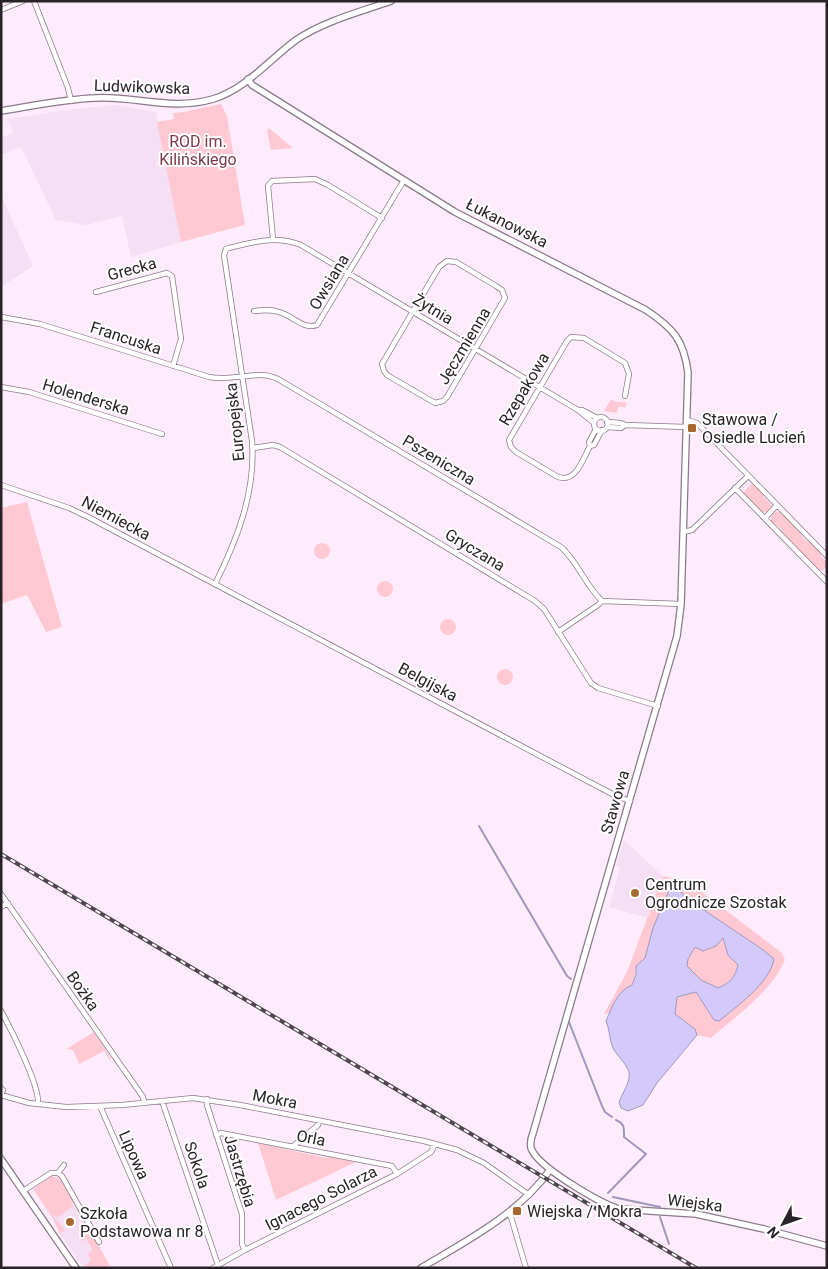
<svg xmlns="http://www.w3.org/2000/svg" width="828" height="1269" font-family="Roboto,sans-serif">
  <rect width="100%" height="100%" fill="#feecfc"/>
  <path fill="#f6def4" d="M 117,105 L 156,112 L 181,242 L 131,257 L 122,216 L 86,225 L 56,220 L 21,147 L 1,155 L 1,138 L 13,132 L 7,119 L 73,109 Z
    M 1,195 L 33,266 L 1,287 Z
    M 624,840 L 663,876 L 648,918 L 609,907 L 620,867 L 616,866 Z
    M 51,1176 L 60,1179 L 111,1268 L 84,1268 L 59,1232 L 54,1220 L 33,1189 Z"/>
  <path fill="#ffc8d3" d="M 221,104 L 227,116 L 245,225 L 181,242 L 157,122 L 174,119 L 173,113 L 184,112 Z
    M 269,128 L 293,148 L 271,150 L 267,131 Z
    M 611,399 L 616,402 L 626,402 L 626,407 L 618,407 L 617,413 L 604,411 Z
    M 752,483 L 763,493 L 763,496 L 772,505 L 767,512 L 761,512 L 743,493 Z
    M 27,502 L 62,627 L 46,632 L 27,595 L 1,604 L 1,508 Z
    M 777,511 L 782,512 L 801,532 L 801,535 L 808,542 L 811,542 L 821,553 L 821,556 L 827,562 L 827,566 L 823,570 L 818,570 L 797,547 L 795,547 L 781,532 L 781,529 L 774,523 L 771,522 L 771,516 Z
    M314 551a8 8 0 1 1 16 0a8 8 0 1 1-16 0Z
    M377 589a8 8 0 1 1 16 0a8 8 0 1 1-16 0Z
    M440 627a8 8 0 1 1 16 0a8 8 0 1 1-16 0Z
    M497 677a8 8 0 1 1 16 0a8 8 0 1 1-16 0Z
    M 663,876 L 691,884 L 782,953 L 785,960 C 773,990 735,1017 711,1038 L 697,1035 L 695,1029 L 675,1014 L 677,997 L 696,992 L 714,1020 L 762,949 L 686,898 L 676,884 L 653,928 L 645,959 L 636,966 C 635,991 625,986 614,1002 C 612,1005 611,1010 609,1013 L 604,1014 L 627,972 Z
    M 723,938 L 728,955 L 738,965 C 735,978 730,982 718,988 L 701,980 L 687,966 L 688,959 L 695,947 L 704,951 L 716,946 Z
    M 94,1032 L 111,1058 L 110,1060 L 104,1051 L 79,1064 L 73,1050 L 66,1049 Z
    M 258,1143 L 326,1158 L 329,1157 L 356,1162 L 276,1200 Z
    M 51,1176 L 60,1179 L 76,1205 L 72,1202 L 71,1203 L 73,1206 L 57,1218 L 55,1215 L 53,1216 L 65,1230 L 60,1234 L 54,1220 L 33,1189 Z
    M 87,1225 L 88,1226 L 111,1268 L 84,1267 L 91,1260 L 88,1254 L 93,1250 L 86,1239 L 82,1241 L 80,1239 L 88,1233 L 85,1228 Z"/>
  <path fill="#d3c9fb" stroke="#a097bc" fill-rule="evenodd" d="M 672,883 L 675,884 L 686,898 L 762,949 L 774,959 C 770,983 737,1006 719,1021 L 714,1020 L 696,992 L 677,997 L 675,1014 L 695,1029 L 697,1035 L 657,1083 L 643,1105 L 628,1111 L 621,1108 L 619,1102 C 622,1094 631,1081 629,1072 C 626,1063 617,1056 613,1048 C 609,1039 610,1030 606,1021 C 612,1007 617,991 632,985 L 636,975 L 636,966 L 645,958 L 653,928 ZM 723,938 L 728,955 L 738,965 C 735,978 730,983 718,988 L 701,980 L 687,966 L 688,959 L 695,947 L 703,951 L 716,946 Z"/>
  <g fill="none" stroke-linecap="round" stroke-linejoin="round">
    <path stroke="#a097bc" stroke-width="2" d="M 479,826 L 567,976 L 571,979
      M 569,1022 L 602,1106 L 605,1112 L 612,1117
      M 608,1193 L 646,1154 L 624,1137 C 624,1128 625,1124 616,1120
      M 613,1197 L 660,1207
      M 660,1217 L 669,1244"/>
    <defs>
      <path id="minor" d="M 34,1 L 68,88 L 71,101
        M 1,10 L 23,1
        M 273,239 L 268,186 L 272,181 L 315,179 L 328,185 L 382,218
        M 447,261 L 456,262 L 496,286 L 502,290 L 505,298 L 447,397 L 443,401 L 435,403 L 387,375 L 384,371 L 382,364 L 439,267 Z
        M 96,292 L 167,273 L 172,276 L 181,339 L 173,366
        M 254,311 C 263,310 271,309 279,312 C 292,315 303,330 317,325 L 404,180
        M 1,317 L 40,324 L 209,377 C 233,382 257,369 278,379 L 561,547 C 578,562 585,585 602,601
        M 1,387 L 29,392 L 162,434
        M 578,410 L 582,410 L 597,418
        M594 424a7 7 0 1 1 14 0a7 7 0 1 1-14 0Z
        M 687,420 L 697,423 L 827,556
        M 607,422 L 621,423 L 625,425
        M 607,427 L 621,428 L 625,425 L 687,427
        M 602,430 L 594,445 L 590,446 C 583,459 576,483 558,477 L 516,452 L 511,447 L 509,440 L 567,341 L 571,337 L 584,338 L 625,363 L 629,374 L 625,396
        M 590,446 L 589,442 L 596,429
        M 253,448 L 273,445 L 280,447 L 535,601 L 544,609 L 591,683 L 598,688 L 658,706
        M 1,485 L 69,508 L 88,517 L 616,796 L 630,801
        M 735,488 L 827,582
        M 765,518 L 777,505
        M 683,532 L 692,530 L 748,476
        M 215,584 C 237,540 256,492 252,441 L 224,255 L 226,249 L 229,248 C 254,242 276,235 301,245 L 578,410 L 594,423
        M 558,632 L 598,605 L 602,601 L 681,604
        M 1,894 L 143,1097 L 144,1102
        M 1,907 L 8,903
        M 1,1011 C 11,1029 40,1086 38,1104
        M 1,1088 L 3,1090 L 1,1095
        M 1,1095 L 29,1103 L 66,1107 L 122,1105 L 193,1098 L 240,1105 L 424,1141 L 457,1150 L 484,1163 L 529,1195
        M 207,1099 L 207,1105 L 242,1214 L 242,1244 L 245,1250
        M 162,1101 L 218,1265
        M 100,1106 L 171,1268
        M 216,1135 L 221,1133 L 392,1166 L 397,1174
        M 292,1147 L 318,1125 L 319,1121
        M 58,1173 L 64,1165
        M 23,1191 L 51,1173 L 58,1173 L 62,1176 L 99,1242
        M 508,1213 L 511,1217 L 526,1268
        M 213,1268 L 245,1250 L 397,1174 L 431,1152 L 435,1144"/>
      <path id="tertiary" d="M 248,79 L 252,85 L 268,95 L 455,212 L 646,310 C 673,328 684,340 688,373 L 681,604 L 677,636 L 533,1133 C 531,1138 530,1143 531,1148 C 537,1167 600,1203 619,1209 L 696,1214 L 764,1229 L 827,1246
        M 1,111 C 32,106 64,99 96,98 C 136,96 172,111 213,99 C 245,90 270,59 296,40 C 324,21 360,12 391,1
        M 1,1159 L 76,1268
        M 421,1268 C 468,1240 517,1215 550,1170"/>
    </defs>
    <use href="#minor" stroke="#897987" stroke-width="6"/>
    <use href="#tertiary" stroke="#897987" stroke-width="8"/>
    <use href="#minor" stroke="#fff" stroke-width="4.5"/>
    <use href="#tertiary" stroke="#fff" stroke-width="5.5"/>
    <defs>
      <path id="rail" d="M 1,854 L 696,1268"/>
    </defs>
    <use href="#rail" stroke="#4e464d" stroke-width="4"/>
    <use href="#rail" stroke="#fff" stroke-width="2" stroke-dasharray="5.5" stroke-linecap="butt"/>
  </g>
  <g fill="#a76830" stroke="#fff" stroke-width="2">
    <rect x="687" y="423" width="10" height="10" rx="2.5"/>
    <circle cx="635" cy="893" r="5"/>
    <rect x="512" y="1206" width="10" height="10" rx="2.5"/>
    <circle cx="70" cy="1222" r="5"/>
  </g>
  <g text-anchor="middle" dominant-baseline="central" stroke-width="4" stroke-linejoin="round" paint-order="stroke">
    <g font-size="16" fill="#292228" stroke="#fff">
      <text transform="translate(142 87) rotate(2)">Ludwikowska</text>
      <text transform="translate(507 223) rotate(27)">Łukanowska</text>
      <text transform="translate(132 269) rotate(-15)">Grecka</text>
      <text transform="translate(329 282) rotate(-59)">Owsiana</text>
      <text transform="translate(433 309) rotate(31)">Żytnia</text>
      <text transform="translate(126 338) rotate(18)">Francuska</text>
      <text transform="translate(464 346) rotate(-59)">Jęczmienna</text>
      <text transform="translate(524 389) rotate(-59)">Rzepakowa</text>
      <text transform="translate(86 397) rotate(17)">Holenderska</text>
      <text transform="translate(235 422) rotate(-96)">Europejska</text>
      <text transform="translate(439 460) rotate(31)">Pszeniczna</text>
      <text transform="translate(116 518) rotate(28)">Niemiecka</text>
      <text transform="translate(475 550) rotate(31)">Gryczana</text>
      <text transform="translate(428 682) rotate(28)">Belgijska</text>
      <text transform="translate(615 802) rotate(-74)">Stawowa</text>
      <text transform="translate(83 991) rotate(55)">Bożka</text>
      <text transform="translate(275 1099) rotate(11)">Mokra</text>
      <text transform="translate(311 1138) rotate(11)">Orla</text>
      <text transform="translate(134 1155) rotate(66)">Lipowa</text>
      <text transform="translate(197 1165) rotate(71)">Sokola</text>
      <text transform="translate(240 1171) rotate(73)">Jastrzębia</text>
      <text transform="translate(321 1198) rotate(-27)">Ignacego Solarza</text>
      <text transform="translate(695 1203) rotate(7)">Wiejska</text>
    </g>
    <g font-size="16" fill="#7e384b" stroke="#fff">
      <text x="198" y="141">ROD im.<tspan x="198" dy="18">Kilińskiego</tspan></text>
    </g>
    <g font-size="16" fill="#292228" stroke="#fff" text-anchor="start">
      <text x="702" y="419">Stawowa /<tspan x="702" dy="18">Osiedle Lucień</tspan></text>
      <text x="645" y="884">Centrum<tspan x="645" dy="18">Ogrodnicze Szostak</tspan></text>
      <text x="527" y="1211">Wiejska / Mokra</text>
      <text x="80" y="1213">Szkoła<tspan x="80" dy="18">Podstawowa nr 8</tspan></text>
    </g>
  </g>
  <rect width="828" height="1269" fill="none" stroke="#292228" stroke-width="5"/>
  <g transform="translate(783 1224) rotate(229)" stroke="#ffffff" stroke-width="4" paint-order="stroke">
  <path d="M0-4L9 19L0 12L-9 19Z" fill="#292228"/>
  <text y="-8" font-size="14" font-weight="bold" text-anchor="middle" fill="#292228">N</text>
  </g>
</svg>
